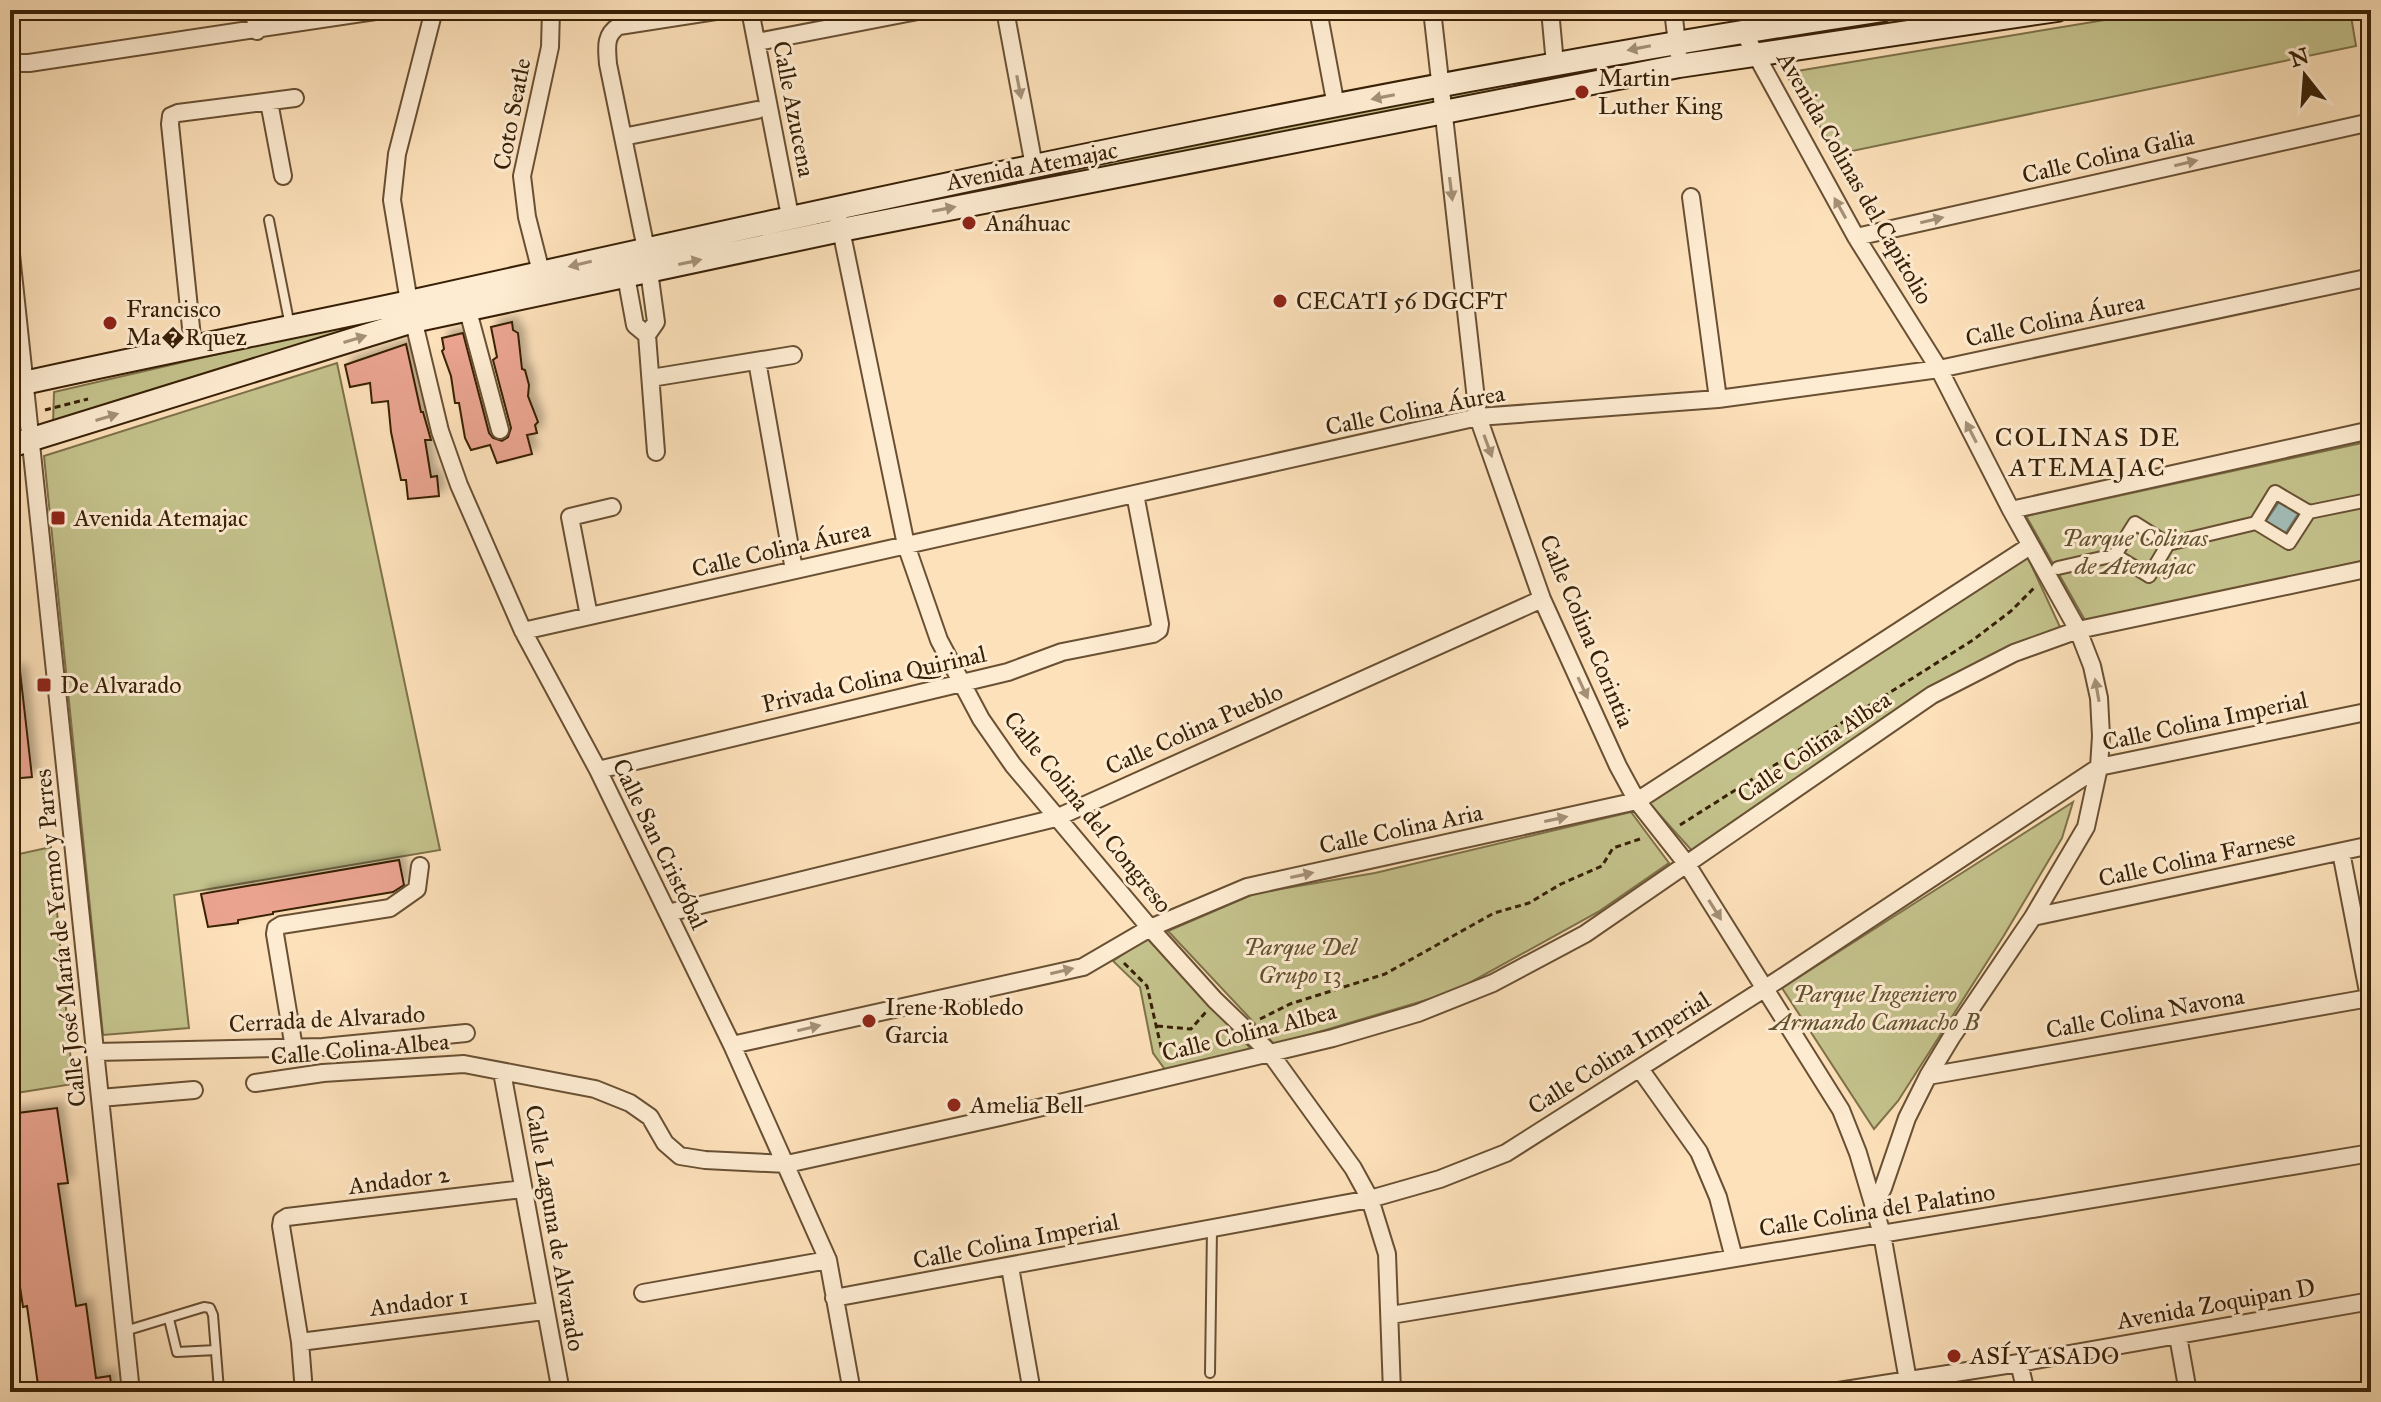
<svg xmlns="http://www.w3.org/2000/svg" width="2381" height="1402" font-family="'IM FELL Great Primer',serif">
  <defs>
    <filter id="shadow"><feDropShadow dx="6" dy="-6" stdDeviation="4" flood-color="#0004"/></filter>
  </defs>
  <rect width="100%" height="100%" fill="#fde1ba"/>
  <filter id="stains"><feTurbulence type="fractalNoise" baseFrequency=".0025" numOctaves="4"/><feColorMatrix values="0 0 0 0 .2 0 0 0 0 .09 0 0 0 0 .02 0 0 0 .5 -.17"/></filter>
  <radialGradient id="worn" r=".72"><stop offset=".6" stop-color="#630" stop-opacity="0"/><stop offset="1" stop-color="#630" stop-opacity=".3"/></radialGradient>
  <path fill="#c4c28c" stroke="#7e7149" stroke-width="2" d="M 1945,10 L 2075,10 L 1783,56 L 1771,45 L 1780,34 Z
    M 2165,10 L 2350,10 L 2356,46 L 1838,154 L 1785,73 Z
    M 1680,51 L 1686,57 L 858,216 L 860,207 Z
    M 400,312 L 408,317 L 53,425 L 54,392 Z
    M 337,363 L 440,850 L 174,895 L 189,1028 L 103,1035 L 44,456 Z
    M 2371,441 L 2371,559 L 2086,622 L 2026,516 Z
    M 2028,558 L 2060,627 L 2003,652 L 1694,853 L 1649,803 Z
    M 2073,802 L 2062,838 L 2003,937 L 1898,1101 L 1874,1129 L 1782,988 Z
    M 1631,812 L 1669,863 L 1598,912 L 1453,992 L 1275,1045 L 1168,931 L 1256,893 L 1375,873 Z
    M 51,847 L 73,1084 L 10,1094 L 10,856 Z
    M 1147,938 L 1253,1051 L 1166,1071 L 1153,1053 L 1140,987 L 1113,961 Z"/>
  <path fill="#a1bcb6" stroke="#777e70" stroke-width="2" d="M 2279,502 L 2298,514 L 2285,534 L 2266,521 Z"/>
  <path fill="#e9a38f" stroke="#382006" stroke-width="2" filter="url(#shadow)" d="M 512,322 L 513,330 L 518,333 L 522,369 L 525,370 L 529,385 L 528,396 L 538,422 L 535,425 L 537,433 L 527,435 L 532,454 L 497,463 L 490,445 L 471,450 L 465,438 L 459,403 L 455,403 L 451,376 L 442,351 L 444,349 L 442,338 L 463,333 L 489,433 L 493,438 L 502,441 L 508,437 L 511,428 L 493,360 L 497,357 L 491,327 Z
    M 406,344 L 421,412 L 423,412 L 431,440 L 425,440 L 431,477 L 437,476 L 439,496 L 408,499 L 406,480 L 401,480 L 391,432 L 388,401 L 372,403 L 370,383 L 350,387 L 345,365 Z
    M 20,671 L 32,777 L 10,779 L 10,672 Z
    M 399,860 L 404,885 L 393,892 L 273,912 L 273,914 L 238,920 L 238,923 L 208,927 L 201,894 Z
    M 57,1108 L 68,1183 L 58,1184 L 76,1306 L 86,1304 L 96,1378 L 110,1376 L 112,1392 L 39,1392 L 27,1306 L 23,1307 L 10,1219 L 10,1114 Z"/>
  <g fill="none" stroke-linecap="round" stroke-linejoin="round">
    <defs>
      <path id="service" d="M 269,220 L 290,326
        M 169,1319 L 177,1352 L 216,1350
        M 125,1331 L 204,1307 L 210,1308 L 213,1315 L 219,1390
        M 1210,1373 L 1212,1229"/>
      <path id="pedestrian" d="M 2371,480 L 2368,500 L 2371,504
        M 2275,492 L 2309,512 L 2289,543 L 2256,523 Z
        M 2309,512 L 2368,500
        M 2135,523 L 2168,544 L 2149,576 L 2115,555 Z
        M 2168,544 L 2256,523
        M 2058,568 L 2115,555"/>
      <path id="minor" d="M 254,10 L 257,31
        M 434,10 L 397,154 L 392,200 L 409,302 L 440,431 L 459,485 L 523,631 L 598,770 L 732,1045 L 828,1260 L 852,1392
        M 750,10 L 790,216
        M 1005,10 L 1034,166
        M 1318,10 L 1336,106
        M 1432,10 L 1478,417 L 1542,599 L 1618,766 L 1637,801 L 1686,863 L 1841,1110 L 1858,1153 L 1882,1234 L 1910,1392
        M 1550,10 L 1555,64
        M 1673,10 L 1678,52
        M 1743,31 L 1856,237 L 1939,369 L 2011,510 L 2078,630 L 2092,666 L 2099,698 L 2101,736 L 2099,767 L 2086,827 L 2033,917 L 1951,1038 L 1928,1076 L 1907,1118 L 1883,1188 L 1873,1207
        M 757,42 L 923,10
        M 10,63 L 29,63 L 382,10
        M 269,102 L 283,176
        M 623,137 L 757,110
        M 1691,197 L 1718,399
        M 839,220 L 906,545 L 939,640 L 981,719 L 1013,765 L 1150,928 L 1215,1000 L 1270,1053 L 1353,1168 L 1370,1199 L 1387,1254 L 1392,1392
        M 1856,237 L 2371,122
        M 10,245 L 131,1392
        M 646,249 L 608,64 C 607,49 604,35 619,26 L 722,10
        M 649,271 L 656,322 L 647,335 L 656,452
        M 541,272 L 527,217 L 522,176 L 550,47 L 551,10
        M 626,276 L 635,325 L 647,335
        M 468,311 L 500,430
        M 193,347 L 170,124 L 171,116 L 178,113 L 295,98
        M 757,361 L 794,570
        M 651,378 L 793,355
        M 2011,510 L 2371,430
        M 589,616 L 570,517 L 612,507
        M 523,631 L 1478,417 L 1718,399 L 1939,369 L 2371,277
        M 598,770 L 1008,672 L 1062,652 L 1153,634 L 1159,630 L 1160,624 L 1135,494
        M 2341,852 L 2371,1007
        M 668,913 L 1056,818 L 1542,599
        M 2033,917 L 2371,845
        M 732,1045 L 1083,967 L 1150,928 L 1247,887 L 1637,801 L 2030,546
        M 294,1048 L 275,934 L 276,928 L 281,925 L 390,908 L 417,889 L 420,866
        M 96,1052 L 323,1047 L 466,1033
        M 1640,1069 L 1699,1152 L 1718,1197 L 1734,1258
        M 502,1072 L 561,1392
        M 1928,1076 L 2369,998
        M 255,1083 L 323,1073 L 464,1064 L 595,1089 L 630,1103 L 650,1117 L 665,1143 L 680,1156 L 705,1160 L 787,1164 L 1000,1117 L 1333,1038 L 1418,1013 L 1493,983 L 1585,934 L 1932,695 L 2014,653 L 2078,630 L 2371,568
        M 100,1098 L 194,1090
        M 1010,1267 L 1032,1392
        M 643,1293 L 828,1260
        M 834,1298 L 1370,1199 L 1440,1179 L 1506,1153 L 1778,980 L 2099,767 L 2371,711
        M 1391,1315 L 2371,1153
        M 2178,1336 L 2188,1392
        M 300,1342 L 544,1311
        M 2019,1363 L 2026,1392
        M 304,1392 L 300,1342 L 281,1226 L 282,1220 L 287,1217 L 523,1189
        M 1832,1392 L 2019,1363 L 2371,1301"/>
      <path id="secondary" d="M 10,386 C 144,356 279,330 414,301 C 901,193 1388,85 1882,10
        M 10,446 L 413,321 L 841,230 L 1679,66 L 2057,10"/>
    </defs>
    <use href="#service" stroke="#695033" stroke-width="12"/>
    <use href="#pedestrian" stroke="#695033" stroke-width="16"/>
    <use href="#minor" stroke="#695033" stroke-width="20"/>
    <use href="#secondary" stroke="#382006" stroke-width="26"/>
    <path stroke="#382006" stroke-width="3" stroke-dasharray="6 4" stroke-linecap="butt" d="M 45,410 L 88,399
      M 1680,825 L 1973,640 L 2011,611 L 2035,587
      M 1124,963 L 1147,986 L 1164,1060
      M 1260,1019 L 1290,1004 L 1385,974 L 1494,913 L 1529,903 L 1561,884 L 1602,866 L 1613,848 L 1643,838
      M 1157,1026 L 1191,1029 L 1206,1012"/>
    <use href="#service" stroke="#feecd2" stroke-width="8"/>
    <use href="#pedestrian" stroke="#feecd2" stroke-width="12"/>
    <use href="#minor" stroke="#feecd2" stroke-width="16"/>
    <use href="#secondary" stroke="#feecd2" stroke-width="22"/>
  </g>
  <defs><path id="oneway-solid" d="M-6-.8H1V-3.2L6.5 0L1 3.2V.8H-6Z" transform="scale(2)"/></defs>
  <g fill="#a59076">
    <use href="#oneway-solid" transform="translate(1639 48) rotate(169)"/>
    <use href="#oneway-solid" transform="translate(1019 87) rotate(79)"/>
    <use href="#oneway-solid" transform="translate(1383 97) rotate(169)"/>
    <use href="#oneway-solid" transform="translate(2186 163) rotate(-13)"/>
    <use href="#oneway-solid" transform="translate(1451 189) rotate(83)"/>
    <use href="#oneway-solid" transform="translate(1840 208) rotate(-119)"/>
    <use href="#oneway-solid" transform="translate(944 209) rotate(-11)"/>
    <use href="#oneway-solid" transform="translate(1932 220) rotate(-13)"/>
    <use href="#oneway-solid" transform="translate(690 262) rotate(-12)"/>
    <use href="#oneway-solid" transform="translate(580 264) rotate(167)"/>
    <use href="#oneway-solid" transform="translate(355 339) rotate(-17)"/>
    <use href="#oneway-solid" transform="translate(107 417) rotate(-17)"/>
    <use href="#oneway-solid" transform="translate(1971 432) rotate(-117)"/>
    <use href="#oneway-solid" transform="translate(1488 446) rotate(70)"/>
    <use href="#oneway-solid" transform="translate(1583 688) rotate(65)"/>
    <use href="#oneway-solid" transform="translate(2097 690) rotate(-100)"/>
    <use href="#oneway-solid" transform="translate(1556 819) rotate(-12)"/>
    <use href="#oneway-solid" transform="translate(1302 875) rotate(-12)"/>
    <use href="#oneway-solid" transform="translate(1715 910) rotate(58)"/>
    <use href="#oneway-solid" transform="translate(1062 971) rotate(-13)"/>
    <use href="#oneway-solid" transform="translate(809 1028) rotate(-13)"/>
  </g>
  <g fill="#8f2418" stroke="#feecd2" stroke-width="3">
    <circle cx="1582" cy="92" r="8"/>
    <circle cx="969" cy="223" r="8"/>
    <circle cx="1280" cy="301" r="8"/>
    <circle cx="110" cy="323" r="8"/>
    <rect x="50" y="510" width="16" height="16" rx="4"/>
    <rect x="36" y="677" width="16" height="16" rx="4"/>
    <circle cx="869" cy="1021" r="8"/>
    <circle cx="954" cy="1105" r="8"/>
    <circle cx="1954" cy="1356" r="8"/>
  </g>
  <g text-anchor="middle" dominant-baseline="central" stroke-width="6" stroke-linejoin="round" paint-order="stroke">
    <g font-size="24" fill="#382006" stroke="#feecd2" text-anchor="start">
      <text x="1598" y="78">Martin<tspan x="1598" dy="28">Luther King</tspan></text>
      <text x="985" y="223">Anáhuac</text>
      <text x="1296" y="301">CECATI 56 DGCFT</text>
      <text x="126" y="309">Francisco<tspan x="126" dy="28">Ma�Rquez</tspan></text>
      <text x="74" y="518">Avenida Atemajac</text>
      <text x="60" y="685">De Alvarado</text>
      <text x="885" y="1007">Irene Robledo<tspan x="885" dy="28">Garcia</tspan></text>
      <text x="970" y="1105">Amelia Bell</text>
      <text x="1970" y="1356">ASÍ Y ASADO</text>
    </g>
    <g font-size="24" fill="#382006" stroke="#feecd2">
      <text transform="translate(794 109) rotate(79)">Calle Azucena</text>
      <text transform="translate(512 114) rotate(-79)">Coto Seatle</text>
      <text transform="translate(2108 156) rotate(-13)">Calle Colina Galia</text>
      <text transform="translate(1032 166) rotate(-11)">Avenida Atemajac</text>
      <text transform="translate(1855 178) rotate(60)">Avenida Colinas del Capitolio</text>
      <text transform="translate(2055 320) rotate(-12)">Calle Colina Áurea</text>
      <text transform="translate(1415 410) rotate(-11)">Calle Colina Áurea</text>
      <text transform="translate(781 549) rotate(-13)">Calle Colina Áurea</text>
      <text transform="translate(1587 631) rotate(67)">Calle Colina Corintia</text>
      <text transform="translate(874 679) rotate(-13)">Privada Colina Quirinal</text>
      <text transform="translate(2205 721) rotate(-12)">Calle Colina Imperial</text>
      <text transform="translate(1194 729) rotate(-24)">Calle Colina Pueblo</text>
      <text transform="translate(1814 747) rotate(-34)">Calle Colina Albea</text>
      <text transform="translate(1088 812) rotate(51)">Calle Colina del Congreso</text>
      <text transform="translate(1401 829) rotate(-12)">Calle Colina Aria</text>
      <text transform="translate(660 844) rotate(64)">Calle San Cristóbal</text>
      <text transform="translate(2197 858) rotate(-12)">Calle Colina Farnese</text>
      <text transform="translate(60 938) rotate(-96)">Calle José María de Yermo y Parres</text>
      <text transform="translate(2145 1013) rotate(-10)">Calle Colina Navona</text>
      <text transform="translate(327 1019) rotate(-3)">Cerrada de Alvarado</text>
      <text transform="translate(1249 1032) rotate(-14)">Calle Colina Albea</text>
      <text transform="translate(360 1049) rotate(-5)">Calle Colina Albea</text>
      <text transform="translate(1619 1053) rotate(-32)">Calle Colina Imperial</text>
      <text transform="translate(399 1180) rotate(-7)">Andador 2</text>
      <text transform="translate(1877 1210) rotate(-9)">Calle Colina del Palatino</text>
      <text transform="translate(555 1228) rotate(80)">Calle Laguna de Alvarado</text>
      <text transform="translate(1016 1241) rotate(-11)">Calle Colina Imperial</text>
      <text transform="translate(419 1302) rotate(-7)">Andador 1</text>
      <text transform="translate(2216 1304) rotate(-10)">Avenida Zoquipan D</text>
    </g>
    <g font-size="24" font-style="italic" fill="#62512e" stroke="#feecd2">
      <text x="2135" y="538">Parque Colinas<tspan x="2135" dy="28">de Atemajac</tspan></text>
      <text x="1300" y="947">Parque Del<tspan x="1300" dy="28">Grupo 13</tspan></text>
      <text x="1875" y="994">Parque Ingeniero<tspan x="1875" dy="28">Armando Camacho B</tspan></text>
    </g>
    <g font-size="26" letter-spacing="2" fill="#382006" stroke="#feecd2">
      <text x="2088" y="437">COLINAS DE<tspan x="2088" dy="30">ATEMAJAC</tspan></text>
    </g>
  </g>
  <rect width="2381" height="1402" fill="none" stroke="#fde1ba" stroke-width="40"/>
  <rect x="12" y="12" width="2357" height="1378" fill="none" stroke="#382006" stroke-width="4"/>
  <rect x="20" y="20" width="2341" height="1362" fill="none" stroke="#382006" stroke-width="2"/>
  <g transform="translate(2305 76) rotate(343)" stroke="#feecd2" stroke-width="6" paint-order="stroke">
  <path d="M0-6L14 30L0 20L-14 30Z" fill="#382006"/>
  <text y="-12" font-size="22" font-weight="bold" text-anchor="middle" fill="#382006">N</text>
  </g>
  <rect width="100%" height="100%" filter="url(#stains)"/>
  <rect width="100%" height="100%" fill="url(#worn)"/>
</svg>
